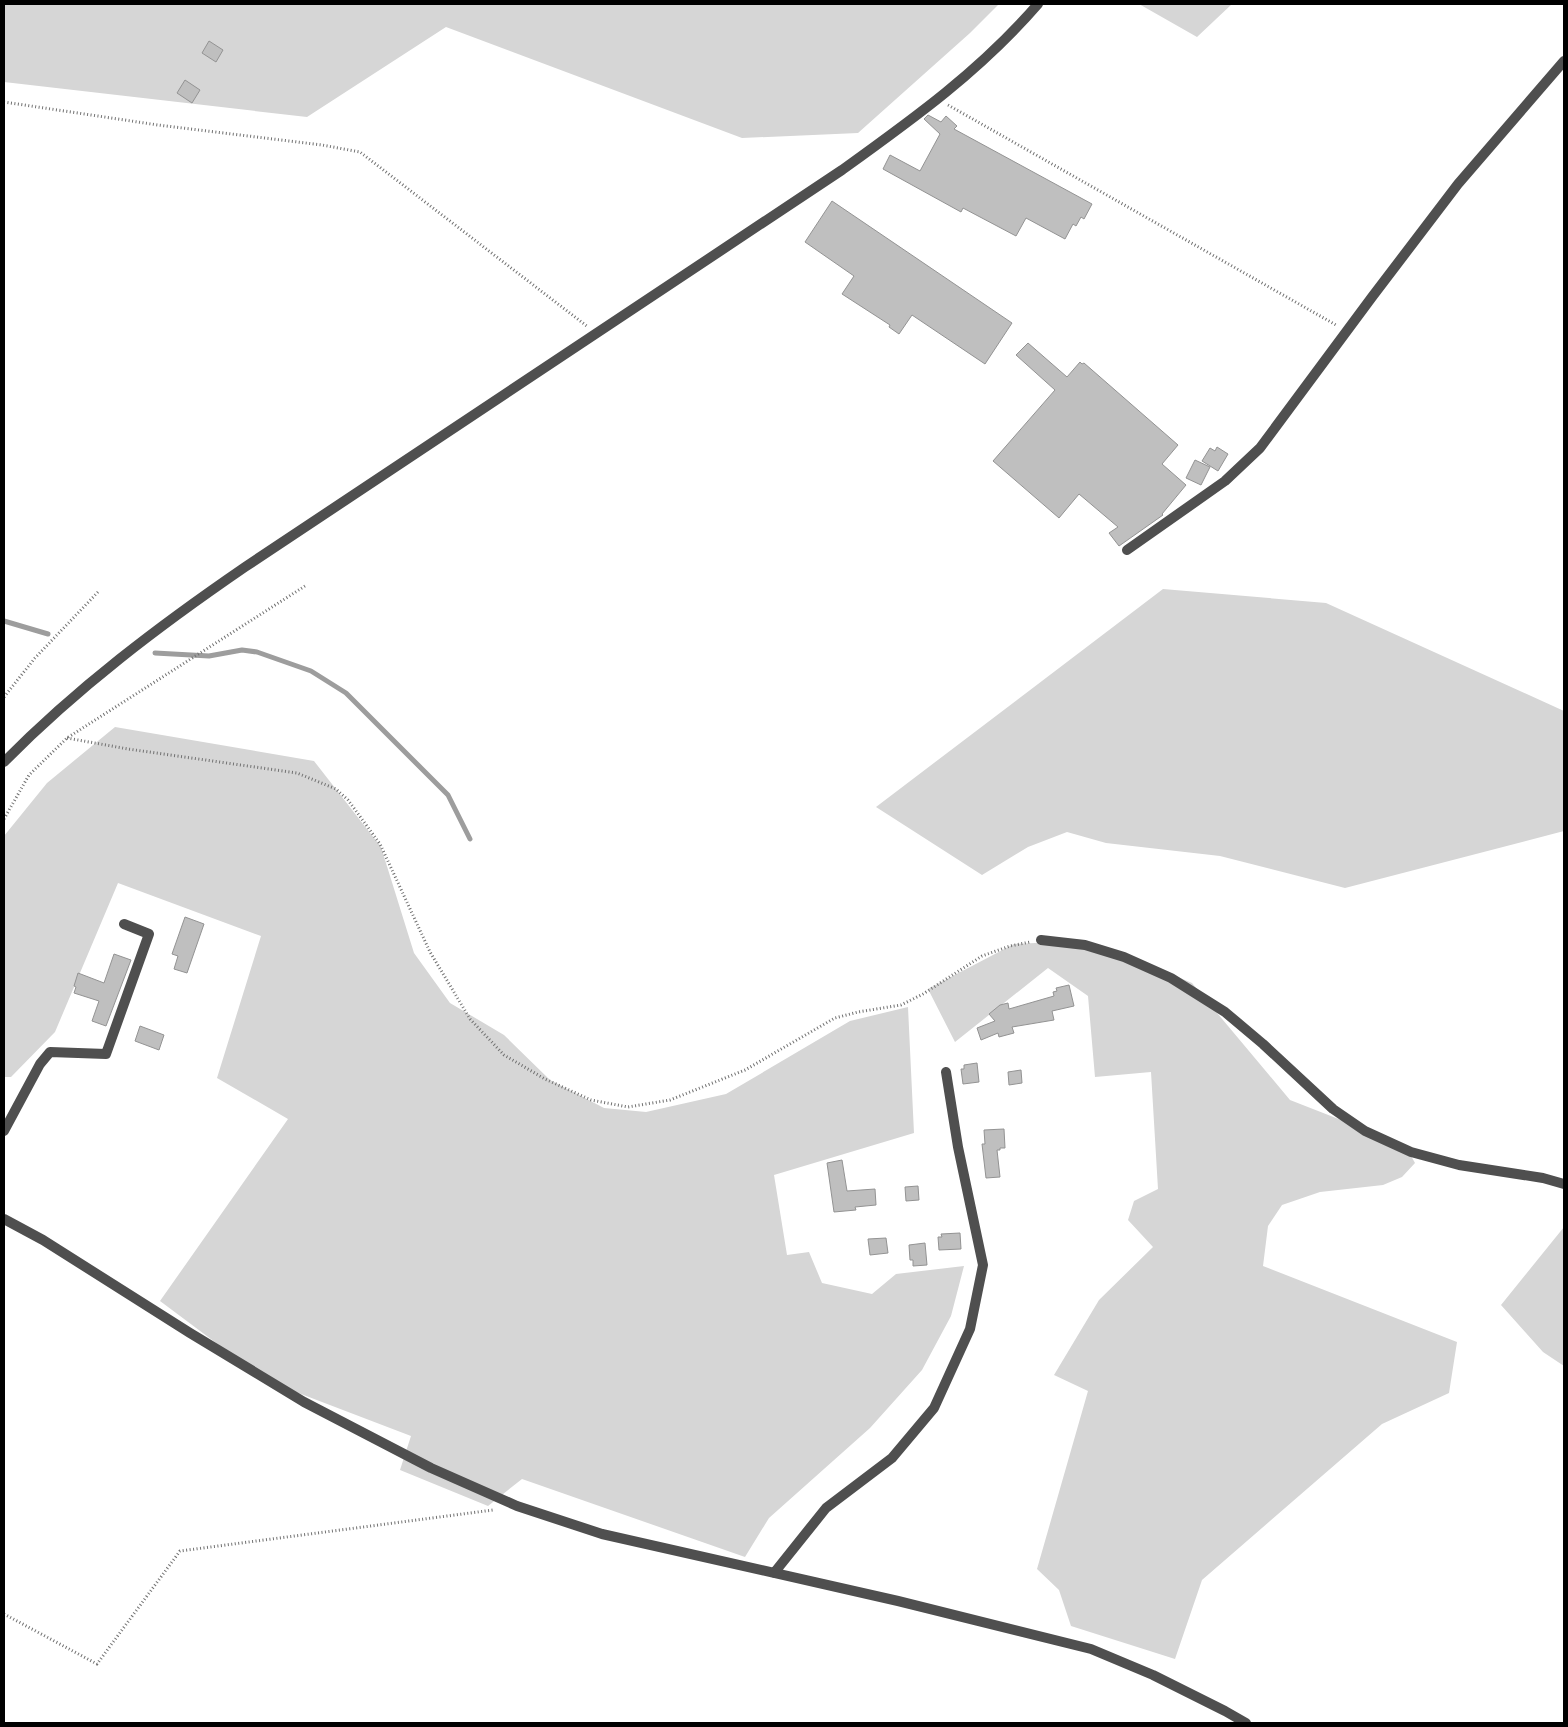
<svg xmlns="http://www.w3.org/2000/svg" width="1568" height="1727" font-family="Helvetica,sans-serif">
  <rect width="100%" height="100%" fill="#fff"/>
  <path fill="#d6d6d6" d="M 4,4 L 999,4 L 970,33 L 858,133 L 742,138 L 446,27 L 307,117 L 4,82 Z
    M 1139,4 L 1232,4 L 1197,37 Z
    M 1163,589 L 1326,603 L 1564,711 L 1564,831 L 1345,888 L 1220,856 L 1106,843 L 1067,832 L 1028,847 L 982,875 L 876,807 Z
    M 115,727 L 314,761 L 381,847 L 414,953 L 450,1003 L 504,1035 L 550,1080 L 604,1108 L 646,1112 L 726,1094 L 850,1021 L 908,1007 L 914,1133 L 774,1175 L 787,1255 L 809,1252 L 822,1283 L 872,1294 L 896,1274 L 964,1266 L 951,1316 L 922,1370 L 870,1428 L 769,1518 L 745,1557 L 522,1479 L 488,1506 L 400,1470 L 411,1436 L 267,1381 L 160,1301 L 288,1119 L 217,1078 L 261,936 L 118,883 L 55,1032 L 11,1077 L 4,1077 L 4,836 L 47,783 Z
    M 1054,942 L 1116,951 L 1192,983 L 1290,1100 L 1405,1145 L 1415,1163 L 1402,1177 L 1383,1185 L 1320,1192 L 1282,1205 L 1268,1226 L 1263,1266 L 1457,1342 L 1449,1393 L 1382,1424 L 1202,1580 L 1175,1659 L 1071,1626 L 1059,1590 L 1037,1569 L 1088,1391 L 1054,1375 L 1099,1300 L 1153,1247 L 1128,1220 L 1134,1201 L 1158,1189 L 1151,1072 L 1095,1077 L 1088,996 L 1048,968 L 955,1042 L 928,989 L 1014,944 Z
    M 1564,1227 L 1564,1366 L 1543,1352 L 1501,1305 Z"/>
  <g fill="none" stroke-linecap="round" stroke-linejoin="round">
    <path stroke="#9d9d9d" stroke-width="5" d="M 4,621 L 48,634
      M 155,653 L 209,656 L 242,650 L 257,652 L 311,671 L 346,693 L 448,795 L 470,839"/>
  </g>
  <path fill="#bfbfbf" stroke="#939393" d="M 209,41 L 223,50 L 216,62 L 202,53 Z
    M 185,80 L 200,90 L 192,103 L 177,93 Z
    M 928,115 L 941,122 L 946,116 L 957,126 L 954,129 L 1092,204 L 1084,219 L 1081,217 L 1076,226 L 1073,224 L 1065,239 L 1026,218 L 1016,236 L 963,208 L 961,212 L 883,169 L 890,155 L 920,171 L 940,134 L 924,119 Z
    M 832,201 L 1012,323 L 985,364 L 912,315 L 899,334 L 889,327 L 890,325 L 842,294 L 854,276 L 805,242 Z
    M 1028,343 L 1067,377 L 1080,362 L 1082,364 L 1084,363 L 1178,445 L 1162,464 L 1186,485 L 1162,514 L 1163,515 L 1119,546 L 1109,533 L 1118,527 L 1079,494 L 1059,518 L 993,461 L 1055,390 L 1016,355 Z
    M 1217,447 L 1228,454 L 1218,471 L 1202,461 L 1210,448 L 1215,451 Z
    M 1195,460 L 1210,467 L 1201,485 L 1186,478 Z
    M 185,917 L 204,924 L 187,973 L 174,969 L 178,956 L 172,954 Z
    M 114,954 L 131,960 L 106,1026 L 92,1021 L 99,1001 L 74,993 L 76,987 L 74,986 L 78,973 L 104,983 Z
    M 1069,985 L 1074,1006 L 1052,1011 L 1054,1020 L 1012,1027 L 1014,1033 L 999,1037 L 998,1033 L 981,1040 L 977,1028 L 995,1021 L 989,1014 L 1000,1005 L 1008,1003 L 1009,1009 L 1054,996 L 1053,992 L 1057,991 L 1056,988 Z
    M 140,1026 L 164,1035 L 159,1050 L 135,1041 Z
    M 977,1063 L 979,1082 L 963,1084 L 961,1069 L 964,1069 L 964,1065 Z
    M 1021,1070 L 1022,1083 L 1009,1085 L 1008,1072 Z
    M 1004,1129 L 1005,1148 L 1000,1148 L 1000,1150 L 997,1150 L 1000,1177 L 986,1178 L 982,1144 L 985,1144 L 984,1130 Z
    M 842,1160 L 847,1191 L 875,1189 L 876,1205 L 855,1207 L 856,1210 L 834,1212 L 827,1163 Z
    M 918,1186 L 919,1200 L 906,1201 L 905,1187 Z
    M 960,1233 L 961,1249 L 939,1250 L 938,1237 L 942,1237 L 941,1234 Z
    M 886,1238 L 888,1253 L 870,1255 L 868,1239 Z
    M 925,1243 L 927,1265 L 913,1266 L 913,1260 L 910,1260 L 909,1245 Z"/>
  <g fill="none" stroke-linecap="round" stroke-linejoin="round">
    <path stroke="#717171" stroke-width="3" stroke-dasharray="1 2.5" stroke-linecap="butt" d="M 4,102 L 158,125 L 322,145 L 360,152 L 588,327
      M 948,105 L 1336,325
      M 4,697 L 35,658 L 99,591
      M 67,738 L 128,749 L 297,773 L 336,789 L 348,800 L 380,844 L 430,952 L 470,1019 L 504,1055 L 545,1079 L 591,1100 L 628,1107 L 670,1100 L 745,1070 L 835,1018 L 858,1012 L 901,1005 L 923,994 L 982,956 L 1010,946 L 1030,942
      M 4,819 L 29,775 L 67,738 L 305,586
      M 4,1614 L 97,1664 L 180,1551 L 493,1510"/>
    <path stroke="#4f4f4f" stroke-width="10" d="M 1127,550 L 1225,481 L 1260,448 L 1372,297 L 1458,184 L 1564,61
      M 1041,940 L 1085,945 L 1124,957 L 1171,978 L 1225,1012 L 1263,1044 L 1333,1109 L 1365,1131 L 1411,1152 L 1459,1165 L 1543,1178 L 1564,1184
      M 4,1131 L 40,1064 L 50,1052 L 106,1054 L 149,934 L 124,924
      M 4,1219 L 43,1240 L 190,1333 L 304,1402 L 431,1468 L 517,1506 L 602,1534 L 898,1601 L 1091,1649 L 1153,1675 L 1225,1711 L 1246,1723
      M 774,1573 L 826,1508 L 892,1458 L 934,1408 L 970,1329 L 983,1265 L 958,1147 L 946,1072"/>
    <path stroke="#4f4f4f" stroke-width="10" d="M 4,762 C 77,688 159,626 245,567 L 842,170 C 913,119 980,71 1038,4"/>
  </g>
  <rect width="1568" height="1727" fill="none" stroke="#000000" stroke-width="10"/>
</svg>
